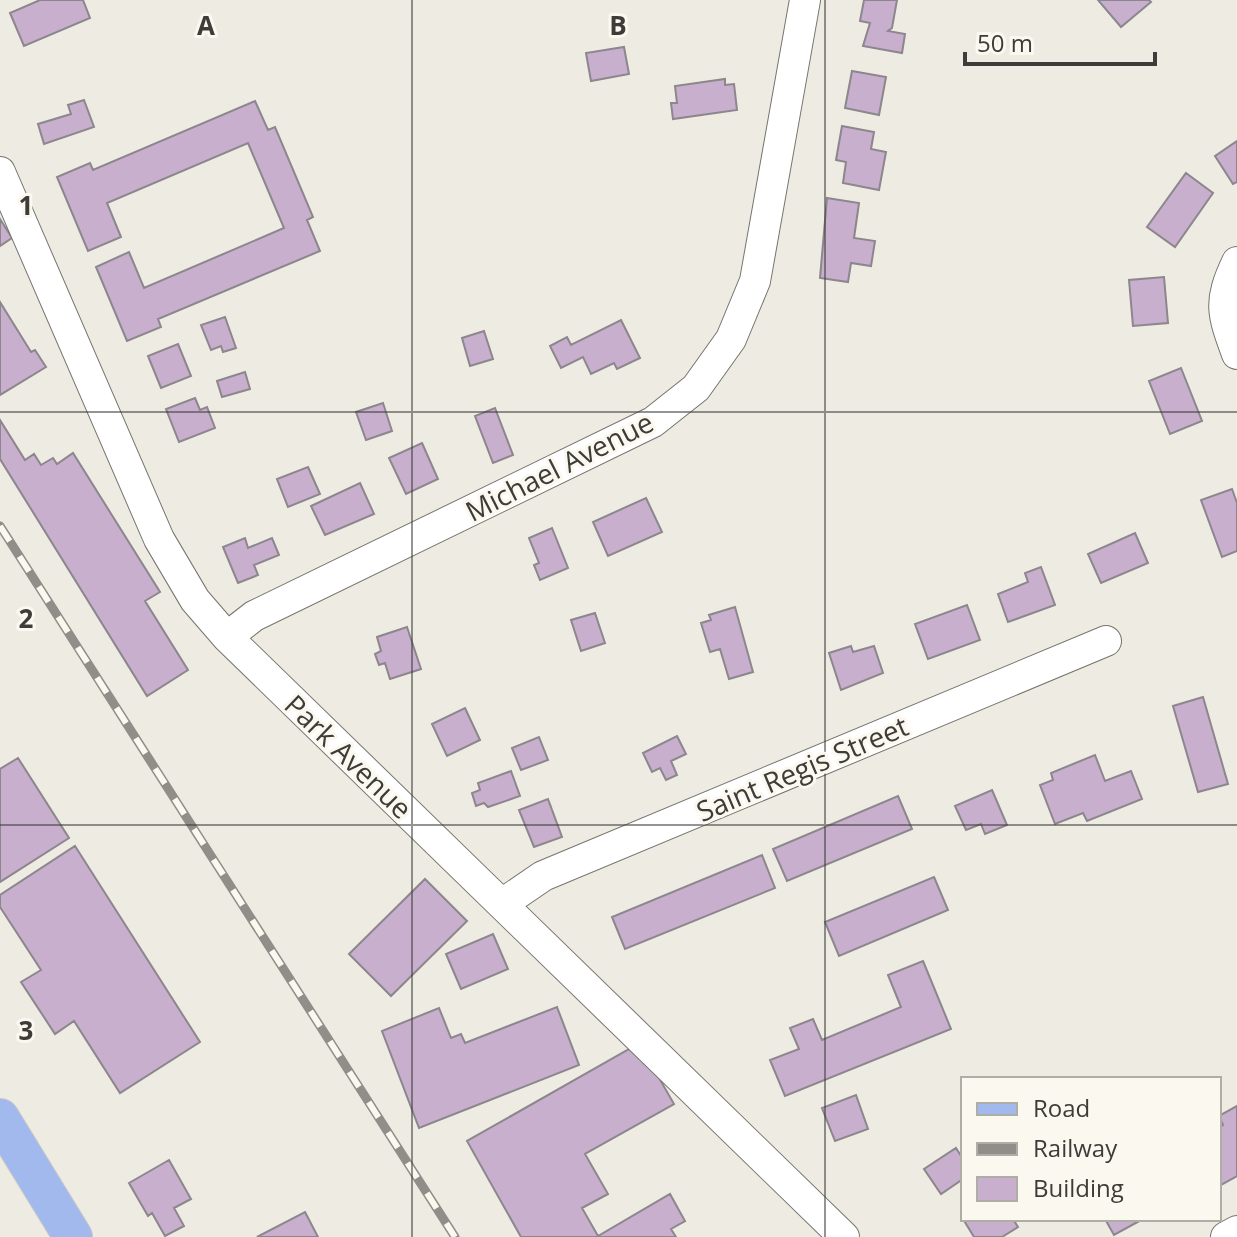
<svg xmlns="http://www.w3.org/2000/svg" width="1237" height="1237" font-family="'Open Sans',sans-serif">
  <rect width="100%" height="100%" fill="#edebe2"/>
  <path fill="#c8afcd" stroke="#8c868d" stroke-width="2" d="M 40,0 L 83,0 L 90,18 L 24,46 L 10,13 Z
    M 864,0 L 897,0 L 892,28 L 888,31 L 905,34 L 902,53 L 863,46 L 870,23 L 860,21 Z
    M 1098,0 L 1149,0 L 1151,2 L 1121,27 Z
    M 624,47 L 629,74 L 591,81 L 586,53 Z
    M 852,71 L 886,77 L 879,115 L 845,108 Z
    M 725,79 L 725,85 L 734,84 L 737,110 L 673,119 L 671,103 L 677,103 L 675,86 Z
    M 84,100 L 94,127 L 44,144 L 38,124 L 71,114 L 68,105 Z
    M 255,101 L 268,130 L 275,127 L 313,217 L 307,220 L 320,251 L 158,319 L 161,327 L 127,341 L 96,267 L 129,252 L 144,288 L 284,228 L 248,143 L 107,203 L 121,237 L 88,251 L 57,177 L 90,163 L 93,170 Z
    M 842,126 L 874,132 L 871,149 L 886,152 L 879,190 L 843,183 L 846,162 L 836,160 Z
    M 1237,141 L 1237,182 L 1233,184 L 1215,156 Z
    M 1186,173 L 1213,193 L 1175,247 L 1147,227 Z
    M 827,198 L 859,203 L 854,238 L 875,241 L 871,266 L 851,263 L 848,282 L 820,278 Z
    M 0,219 L 12,238 L 0,246 Z
    M 1164,277 L 1168,323 L 1133,326 L 1129,280 Z
    M 0,302 L 31,352 L 35,350 L 46,367 L 0,395 Z
    M 225,317 L 236,348 L 223,352 L 221,346 L 211,350 L 201,325 Z
    M 621,320 L 640,358 L 617,369 L 614,363 L 591,374 L 583,357 L 561,368 L 550,346 L 567,337 L 571,345 Z
    M 484,331 L 493,359 L 470,366 L 462,338 Z
    M 178,344 L 191,376 L 161,388 L 148,356 Z
    M 1181,368 L 1202,421 L 1170,434 L 1149,381 Z
    M 245,372 L 250,389 L 222,397 L 217,381 Z
    M 195,398 L 200,410 L 207,407 L 215,428 L 179,442 L 166,409 Z
    M 383,403 L 392,431 L 366,440 L 356,412 Z
    M 495,408 L 513,455 L 493,463 L 475,416 Z
    M 0,420 L 25,460 L 34,454 L 41,465 L 53,458 L 57,464 L 73,453 L 160,592 L 145,601 L 188,670 L 147,696 L 0,459 Z
    M 422,443 L 438,479 L 406,494 L 389,458 Z
    M 308,467 L 320,494 L 288,507 L 277,479 Z
    M 360,483 L 374,514 L 325,535 L 311,506 Z
    M 1232,489 L 1237,503 L 1237,551 L 1222,557 L 1201,500 Z
    M 646,498 L 662,532 L 608,556 L 593,522 Z
    M 552,528 L 568,568 L 540,580 L 534,565 L 539,563 L 529,538 Z
    M 1135,533 L 1148,563 L 1101,583 L 1088,554 Z
    M 245,538 L 248,548 L 272,538 L 279,555 L 254,565 L 258,575 L 238,583 L 223,547 Z
    M 1041,567 L 1055,605 L 1008,622 L 998,594 L 1028,582 L 1025,573 Z
    M 967,605 L 980,640 L 928,659 L 915,624 Z
    M 735,607 L 753,672 L 729,679 L 720,649 L 710,652 L 701,623 L 711,620 L 709,615 Z
    M 595,613 L 605,643 L 581,651 L 571,620 Z
    M 407,627 L 421,669 L 390,679 L 385,663 L 379,665 L 375,654 L 381,651 L 377,637 Z
    M 851,646 L 853,652 L 874,646 L 883,673 L 841,690 L 829,653 Z
    M 1203,697 L 1228,784 L 1198,792 L 1173,706 Z
    M 465,708 L 480,740 L 447,756 L 432,724 Z
    M 677,736 L 686,754 L 671,761 L 677,775 L 666,780 L 660,768 L 652,772 L 643,753 Z
    M 539,737 L 548,760 L 521,770 L 512,748 Z
    M 1095,755 L 1105,781 L 1131,771 L 1142,799 L 1087,821 L 1083,813 L 1055,824 L 1040,785 L 1053,780 L 1051,773 Z
    M 18,758 L 69,838 L 0,882 L 0,769 Z
    M 511,771 L 520,796 L 488,807 L 484,803 L 476,806 L 472,793 L 480,790 L 478,783 Z
    M 992,790 L 1007,825 L 985,834 L 981,824 L 966,830 L 955,806 Z
    M 898,796 L 912,829 L 787,881 L 773,849 Z
    M 548,799 L 562,837 L 534,847 L 519,810 Z
    M 75,846 L 200,1042 L 120,1093 L 74,1021 L 55,1034 L 21,982 L 41,970 L 0,907 L 0,895 Z
    M 762,855 L 775,888 L 625,949 L 612,917 Z
    M 934,877 L 948,910 L 839,956 L 825,922 Z
    M 425,879 L 467,921 L 391,996 L 349,954 Z
    M 493,934 L 508,969 L 461,989 L 446,954 Z
    M 923,961 L 951,1029 L 785,1096 L 770,1060 L 799,1049 L 790,1028 L 813,1019 L 822,1040 L 901,1007 L 888,975 Z
    M 557,1007 L 579,1065 L 419,1128 L 382,1031 L 439,1008 L 451,1038 L 461,1034 L 465,1043 Z
    M 631,1048 L 647,1057 L 674,1104 L 585,1154 L 608,1194 L 582,1208 L 598,1236 L 670,1194 L 685,1221 L 671,1229 L 676,1237 L 521,1237 L 467,1141 Z
    M 856,1095 L 868,1129 L 835,1141 L 822,1108 Z
    M 1237,1106 L 1237,1176 L 1219,1186 L 1219,1128 L 1223,1125 L 1219,1116 Z
    M 956,1148 L 963,1159 L 963,1179 L 941,1194 L 924,1169 Z
    M 169,1160 L 191,1199 L 174,1208 L 184,1226 L 165,1236 L 152,1213 L 148,1216 L 129,1183 Z
    M 305,1212 L 318,1237 L 257,1237 Z
    M 963,1219 L 1013,1219 L 1018,1227 L 1002,1237 L 974,1237 Z
    M 1105,1219 L 1143,1219 L 1114,1235 Z"/>
  <g fill="none" stroke-linecap="round" stroke-linejoin="round">
    <defs>
      <path id="minor" d="M 0,172 L 159,539 L 195,600 L 227,637 L 844,1237
        M 1237,262 C 1218,302 1222,313 1237,354
        M 227,637 L 254,616 L 653,422 L 696,388 L 731,339 L 755,281 L 805,0
        M 502,904 L 543,876 L 1106,641
        M 1226,1237 L 1237,1231"/>
      <path id="major" d="M 0,1118 L 73,1237"/>
    </defs>
    <use href="#minor" stroke="#76746d" stroke-width="32"/>
    <use href="#major" stroke="#c9c8c8" stroke-width="40"/>
    <use href="#minor" stroke="#fff" stroke-width="30"/>
    <use href="#major" stroke="#a2b9ed" stroke-width="38"/>
    <defs>
      <path id="rail" d="M 0,526 L 455,1237"/>
    </defs>
    <use href="#rail" stroke="#8f8e88" stroke-width="9"/>
    <use href="#rail" stroke="#faf8ef" stroke-width="6" stroke-dasharray="18" stroke-linecap="butt"/>
  </g>
  <path fill="none" stroke="#3d3c39" stroke-width="2" stroke-opacity="0.55" d="M 412,0 L 412,1237M 825,0 L 825,1237M 0,412 L 1237,412M 0,825 L 1237,825"/>
  <g text-anchor="middle" dominant-baseline="central" stroke-width="6" stroke-linejoin="round" paint-order="stroke">
    <g font-size="28" fill="#3d3c39" stroke="#faf8ef">
      <text transform="translate(559 466) rotate(-27)">Michael Avenue</text>
      <text transform="translate(349 756) rotate(44)">Park Avenue</text>
      <text transform="translate(802 768) rotate(-23)">Saint Regis Street</text>
    </g>
  </g>
  <g font-size="26" text-anchor="middle" font-weight="bold" fill="#3d3c39" stroke="#faf8ef" stroke-width="6" stroke-linejoin="round" paint-order="stroke">
    <text x="206" y="35">A</text>
    <text x="618" y="35">B</text>
    <text x="26" y="215">1</text>
    <text x="26" y="628">2</text>
    <text x="26" y="1040">3</text>
  </g>
  <rect x="961" y="1077" width="260" height="144" fill="#faf8ef" stroke="#aeada6" stroke-width="2"/>
  <rect x="977" y="1103" width="40" height="12" fill="#a2b9ed" stroke="#aeada6" stroke-width="2"/>
  <text x="1033" y="1117" font-size="24" fill="#3d3c39">Road</text>
  <rect x="977" y="1143" width="40" height="12" fill="#8f8e88" stroke="#aeada6" stroke-width="2"/>
  <text x="1033" y="1157" font-size="24" fill="#3d3c39">Railway</text>
  <rect x="977" y="1177" width="40" height="24" fill="#c8afcd" stroke="#aeada6" stroke-width="2"/>
  <text x="1033" y="1197" font-size="24" fill="#3d3c39">Building</text>
  <path d="M965 52v12h190v-12" fill="none" stroke="#3d3c39" stroke-width="4"/>
  <text x="977" y="52" font-size="24" fill="#3d3c39" stroke="#faf8ef" stroke-width="6" paint-order="stroke">50 m</text>
</svg>
